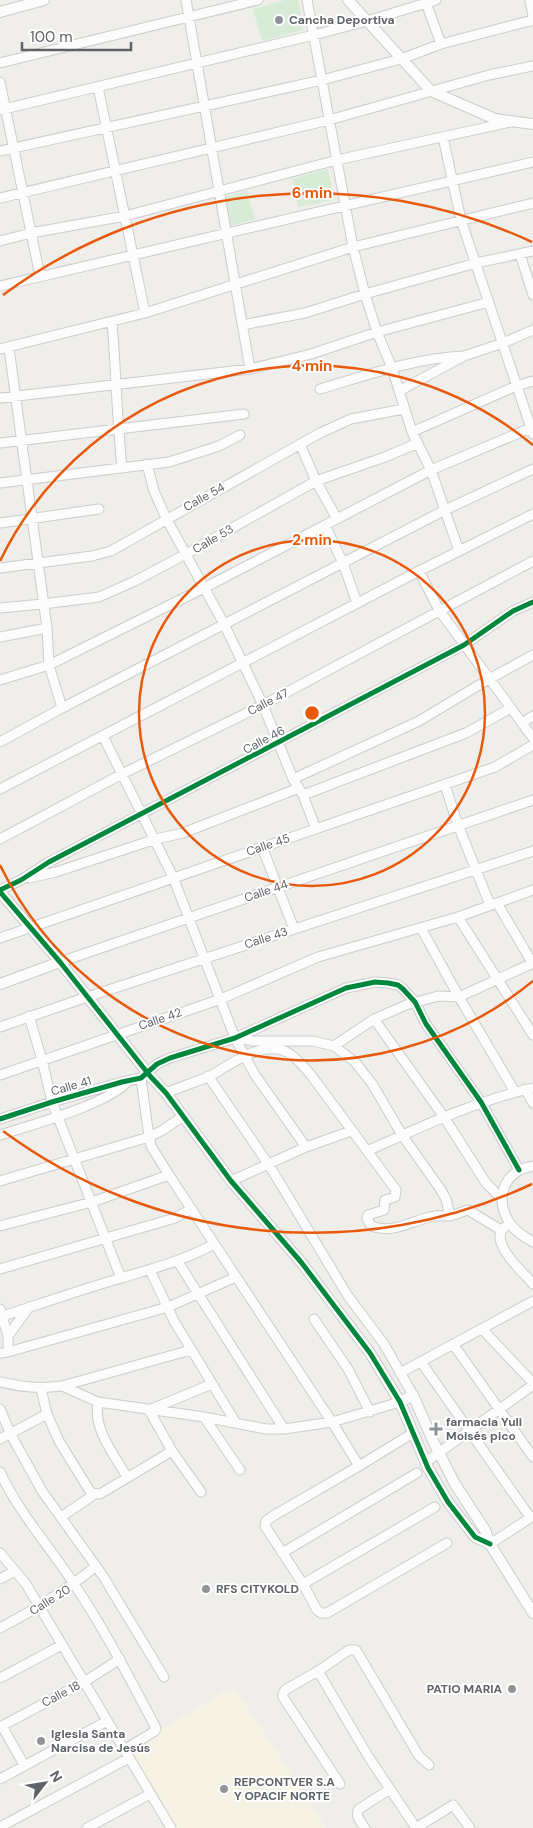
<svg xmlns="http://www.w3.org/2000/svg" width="533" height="1828" font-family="'DM Sans',sans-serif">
  <rect width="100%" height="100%" fill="#efeeea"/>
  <path fill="#f7f3e4" d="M 234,1686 L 326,1828 L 171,1828 L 125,1750 Z"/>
  <path fill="#d8ebd6" d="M 285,0 L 298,0 L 303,30 L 262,41 L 253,9 Z
    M 328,169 L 334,200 L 298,207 L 292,179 Z
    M 247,191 L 255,219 L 229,226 L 224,197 Z"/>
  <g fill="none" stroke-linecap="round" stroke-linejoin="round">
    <defs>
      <path id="minor" d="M 186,0 L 250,369
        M 307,0 L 353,247 L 365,294 L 377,332 L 392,368 L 412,432 L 431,470 L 459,551
        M 425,0 L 441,44
        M 530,0 L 533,16
        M 0,63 L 258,0
        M 0,82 L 40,276
        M 98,87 L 145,313
        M 0,110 L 314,35 L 367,21 L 436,0
        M 443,137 L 461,220 L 533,434
        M 0,151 L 322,80 L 401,59 L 441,44 L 533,20
        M 0,198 L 329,120 L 489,75 L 533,66
        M 0,241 L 31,233 L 125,216 L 337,160 L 511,122
        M 520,254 L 533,295
        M 0,286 L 533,162
        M 112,322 C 116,371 117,419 122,468
        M 242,325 L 305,313 L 365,294 L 476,263 L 533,251
        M 9,348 L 47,628 L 49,665 L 62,708
        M 0,349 L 145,313 L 353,247 L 533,203
        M 320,389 C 367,375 415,358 464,356
        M 399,391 L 464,356 L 503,343 L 533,330
        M 0,398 L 250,369 L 311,354 L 377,332 L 489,302
        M 412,432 L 516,386 L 533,381
        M 0,443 L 244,414
        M 300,444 L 316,481 L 337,519
        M 147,464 L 154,491 L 166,518 L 224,624 L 263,705 L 293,779 L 303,795 L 316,829
        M 0,483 L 169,462 L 219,446 L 240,435
        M 0,523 L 99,509
        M 325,525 L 343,563 L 357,603
        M 0,568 L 92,556 L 111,551 L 320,433 L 351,419 L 404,409
        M 419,571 L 439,610 L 533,738
        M 0,608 L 43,604 L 99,597 L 135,581 L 186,554 L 316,481 L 385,457 L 418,443
        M 0,637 L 47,628
        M 0,680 L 49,665 L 204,588 L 431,470 L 533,427
        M 522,723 L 533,716
        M 103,736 L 173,877 L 235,1038 L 255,1075 L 306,1147
        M 0,742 L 62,708 L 445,510 L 533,469
        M 293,779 L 419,721 L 489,679 L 533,655
        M 445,785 L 458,825 L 490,905
        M 0,789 L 419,571 L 533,514
        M 303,795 L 466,733 L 511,708
        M 0,839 L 122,774 L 263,705 L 533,561
        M 262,847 L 294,929
        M 29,878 L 56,872 L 156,839 L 183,833 L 299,788
        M 0,890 L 21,880 L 49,862 L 464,645 L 513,611 L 533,602
        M 497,903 L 533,964
        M 458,917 L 533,1035
        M 421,928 L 459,997 L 515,1092
        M 0,938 L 495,767 L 533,745
        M 60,962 L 533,800
        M 29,1016 L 42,1060 L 52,1102 L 121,1278
        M 374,1019 L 444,1117 L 486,1183 L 502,1199
        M 0,1027 L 87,997 L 533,851
        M 236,1038 L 254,1041 L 313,1041 L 334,1046 L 355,1062 L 373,1085 L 402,1135 L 441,1190 L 446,1199 L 450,1216 L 468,1210 L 501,1230
        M 334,1046 L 374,1019 L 406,1005 L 438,996 L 459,997 L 533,963
        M 0,1075 L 221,999 L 318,957 L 458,917 L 533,890
        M 208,1076 L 269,1165 L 348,1296 L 384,1344 L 413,1395
        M 141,1078 L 149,1137 L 151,1146 L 169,1175 L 332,1422 L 400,1402
        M 525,1089 L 533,1103
        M 166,1093 C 180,1087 196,1082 210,1076 C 230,1065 257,1043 282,1050 C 294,1054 303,1066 311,1075 L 396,1190 L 395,1197 L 385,1200 L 384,1210 L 368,1215 L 367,1218 L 371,1226 C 393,1234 409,1222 430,1217 C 437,1215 443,1216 450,1216
        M 0,1119 L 52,1102 L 122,1082 L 141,1078 L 157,1064 L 170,1058 L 235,1038 L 346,988 L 375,982 L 388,983 L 398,985 L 403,989 L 415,1002 L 426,1024 L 481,1102 L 519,1170
        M 0,1135 C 31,1125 109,1104 128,1081
        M 367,1151 C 421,1127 475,1101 533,1088
        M 533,1166 C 528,1167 522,1168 518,1171 C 500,1182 498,1205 509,1222 C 514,1231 525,1237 533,1242
        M 0,1181 L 149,1137 L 163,1130 L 183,1116
        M 231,1181 L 306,1147 L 351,1131
        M 0,1226 L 92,1202 L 169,1175
        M 505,1227 C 487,1241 523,1272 533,1284
        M 178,1262 L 284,1429
        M 0,1269 L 175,1218 L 191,1209
        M 150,1270 L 174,1321 L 236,1423
        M 0,1309 L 8,1336 L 8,1352 L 0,1353
        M 0,1317 C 40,1304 80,1290 121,1278 C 154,1268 183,1261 214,1244
        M 314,1319 L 348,1369 L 370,1412
        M 482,1329 L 533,1383
        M 8,1336 L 29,1307
        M 453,1344 L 533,1457
        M 8,1352 L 168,1307 L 236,1277
        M 421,1362 L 530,1517
        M 400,1373 L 533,1301
        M 0,1382 C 23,1387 38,1389 62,1386 L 191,1350
        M 62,1386 L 98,1402 L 204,1417 L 266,1429 L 284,1429 L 332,1422 L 359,1466
        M 41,1389 L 47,1414 L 59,1441 L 91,1493 L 100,1494 L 172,1451
        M 98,1402 C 93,1430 114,1454 127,1477
        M 0,1409 L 11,1435 L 42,1491 L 103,1576 L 164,1677
        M 204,1417 L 240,1470
        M 413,1433 L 359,1466 L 273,1516 L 266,1521 L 265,1526 L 303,1584 L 317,1610 L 321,1613 L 327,1613 L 447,1543
        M 0,1439 L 47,1414
        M 426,1462 L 533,1385
        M 0,1472 C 19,1513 50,1547 74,1584 C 105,1630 130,1679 156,1728 L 155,1731 L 124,1750
        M 201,1492 L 172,1451 L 149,1410 L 212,1384
        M 61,1517 L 95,1494
        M 490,1544 L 533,1516
        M 0,1553 L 26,1584 L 171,1828
        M 282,1553 L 417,1473
        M 0,1579 L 15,1571
        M 303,1584 L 435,1507
        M 0,1628 C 34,1610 66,1591 96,1566
        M 318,1671 L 285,1690 L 283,1694 L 283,1697 L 340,1784
        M 0,1678 L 62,1645
        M 2,1726 L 24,1765
        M 0,1727 L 84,1682 L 120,1659
        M 0,1779 L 107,1721
        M 0,1827 L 129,1758
        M 87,1828 L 150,1794
        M 365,1828 C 361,1822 354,1815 359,1809 L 390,1789
        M 416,1828 L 368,1756 L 318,1671 L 349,1650 L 356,1650 L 419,1756 L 429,1765
        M 416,1828 L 453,1805 L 470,1828"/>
      <path id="tertiary" d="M 348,0 L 431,91 L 495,119 L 533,124
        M 0,12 L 44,0
        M 0,892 L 60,962 L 150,1076 L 166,1093 L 231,1181 L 301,1262 L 370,1353 L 400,1402 L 428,1468 L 448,1502 L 475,1537 L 490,1544
        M 0,984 L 60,962
        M 400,1402 L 413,1395 L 434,1443 L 455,1484 L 485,1530 L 490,1544 L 533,1613"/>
    </defs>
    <use href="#minor" stroke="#cbcccc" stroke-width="11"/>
    <use href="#tertiary" stroke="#cbcccc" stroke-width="12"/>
    <use href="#minor" stroke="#fdfcfc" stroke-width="9"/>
    <use href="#tertiary" stroke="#fdfcfc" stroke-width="10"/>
    <defs>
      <path id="cycleway" d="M 0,890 L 21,880 L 49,862 L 464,645 L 513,611 L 533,602
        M 0,892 L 60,962 L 150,1076 L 166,1093 L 231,1181 L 301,1262 L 370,1353 L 400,1402 L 428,1468 L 448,1502 L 475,1537 L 490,1544
        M 0,1119 L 52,1102 L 122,1082 L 141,1078 L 157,1064 L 170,1058 L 235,1038 L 346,988 L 375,982 L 388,983 L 398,985 L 403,989 L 415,1002 L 426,1024 L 481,1102 L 519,1170"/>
    </defs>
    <use href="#cycleway" stroke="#fff" stroke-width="8"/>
    <use href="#cycleway" stroke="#00873e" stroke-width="5"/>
  </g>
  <g fill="none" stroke="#e8590c" stroke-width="2.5">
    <circle cx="312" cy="713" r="173"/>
    <path d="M533 981A347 347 0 0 1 0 865M0 561A347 347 0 0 1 533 445"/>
    <path d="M532 1184A520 520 0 0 1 3 1131M3 295A520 520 0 0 1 532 242"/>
  </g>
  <g fill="#919496" stroke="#fff" stroke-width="2">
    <circle cx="279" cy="20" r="5"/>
    <path d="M433.5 1421.5h5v5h5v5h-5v5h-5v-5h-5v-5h5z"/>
    <circle cx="206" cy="1589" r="5"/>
    <circle cx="512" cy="1689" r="5"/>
    <circle cx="41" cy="1741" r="5"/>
    <circle cx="224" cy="1789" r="5"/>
  </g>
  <g text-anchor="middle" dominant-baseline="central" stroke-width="4" stroke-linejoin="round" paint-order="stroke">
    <g font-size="12" font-weight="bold" fill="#5f6368" stroke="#fff" text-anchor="start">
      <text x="289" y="20">Cancha Deportiva</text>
      <text x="446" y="1422">farmacia Yuli<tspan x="446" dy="14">Moisés pico</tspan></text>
      <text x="216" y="1589">RFS CITYKOLD</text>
      <text x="502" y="1689" text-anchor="end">PATIO MARIA</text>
      <text x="51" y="1734">Iglesia Santa<tspan x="51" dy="14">Narcisa de Jesús</tspan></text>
      <text x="234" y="1782">REPCONTVER S.A<tspan x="234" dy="14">Y OPACIF NORTE</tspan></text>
    </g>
    <g font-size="12" fill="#5f6368" stroke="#fff">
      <text transform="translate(204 497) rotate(-29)">Calle 54</text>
      <text transform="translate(213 539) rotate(-30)">Calle 53</text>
      <text transform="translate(268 702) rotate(-27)">Calle 47</text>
      <text transform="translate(264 740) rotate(-28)">Calle 46</text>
      <text transform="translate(268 845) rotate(-19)">Calle 45</text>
      <text transform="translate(266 891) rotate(-19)">Calle 44</text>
      <text transform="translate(266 938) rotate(-18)">Calle 43</text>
      <text transform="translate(160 1019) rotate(-19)">Calle 42</text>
      <text transform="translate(71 1086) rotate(-16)">Calle 41</text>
      <text transform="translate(50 1600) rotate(-32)">Calle 20</text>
      <text transform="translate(61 1694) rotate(-28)">Calle 18</text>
    </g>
  </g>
  <circle cx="312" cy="713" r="8" fill="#e8590c" stroke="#fff" stroke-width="2.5"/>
  <g font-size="15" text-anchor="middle" font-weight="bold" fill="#e8590c" stroke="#fff" stroke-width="4" stroke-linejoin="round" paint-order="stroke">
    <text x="312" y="198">6 min</text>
    <text x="312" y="371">4 min</text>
    <text x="312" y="545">2 min</text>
  </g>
  <g transform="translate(45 1783) rotate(59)" stroke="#ffffff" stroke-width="4" paint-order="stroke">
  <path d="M0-4L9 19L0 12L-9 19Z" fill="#5f6368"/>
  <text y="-8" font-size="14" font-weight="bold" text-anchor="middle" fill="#5f6368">N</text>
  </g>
  <path d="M22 42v8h109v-8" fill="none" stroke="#5f6368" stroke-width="2.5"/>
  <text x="30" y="42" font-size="15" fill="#5f6368" stroke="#ffffff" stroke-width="4" paint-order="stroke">100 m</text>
</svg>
